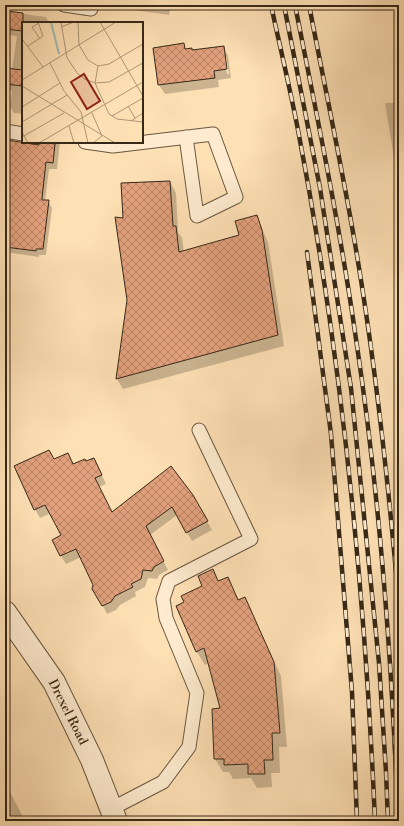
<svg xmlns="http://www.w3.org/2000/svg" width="404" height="826" font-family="'Libre Bodoni',serif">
  <defs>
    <pattern id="building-cross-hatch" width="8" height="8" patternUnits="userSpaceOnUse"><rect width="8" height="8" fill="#e3a17d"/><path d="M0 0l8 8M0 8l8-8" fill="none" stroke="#b98365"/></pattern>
  </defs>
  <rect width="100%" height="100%" fill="#fee0b5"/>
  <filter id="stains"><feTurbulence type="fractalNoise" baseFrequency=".005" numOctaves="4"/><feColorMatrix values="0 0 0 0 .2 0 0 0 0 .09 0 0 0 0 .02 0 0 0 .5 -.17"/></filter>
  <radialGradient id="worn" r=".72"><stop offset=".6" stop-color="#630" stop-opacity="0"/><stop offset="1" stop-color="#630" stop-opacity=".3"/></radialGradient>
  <path fill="#0003" fill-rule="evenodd" d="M 125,5 L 171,5 L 169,15 L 127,9 Z
    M 8,12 L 46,17 L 49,23 L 23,23 L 23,114 L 14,113 L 10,107 L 12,91 L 8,90 L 5,85 L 5,79 L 12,70 L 17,36 L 9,35 L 5,28 Z
    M 183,44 L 186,49 L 191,49 L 193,51 L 223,47 L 228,56 L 231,78 L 218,80 L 219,87 L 165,94 L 159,85 ZM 224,55 L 226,55 L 229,74 L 227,74 Z
    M 385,103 L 399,103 L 399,175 L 396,170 Z
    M 5,142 L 39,146 L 40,142 L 60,142 L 57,169 L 49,169 L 45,201 L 48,201 L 52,208 L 46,255 L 39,255 L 39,257 L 5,252 Z
    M 170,182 L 176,193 L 178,232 L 182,238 L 184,252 L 240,236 L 256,216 L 268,242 L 284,346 L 123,389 L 117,379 L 128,300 L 125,219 Z
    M 68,454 L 74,465 L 94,459 L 106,484 L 99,487 L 112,513 L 192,495 L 212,530 L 192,541 L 177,515 L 150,535 L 168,570 L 159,575 L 157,579 L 148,578 L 145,587 L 135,592 L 136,596 L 120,605 L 116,610 L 107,614 L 94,588 L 94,584 L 81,557 L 66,564 L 61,556 L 53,540 L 63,536 L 51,513 L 40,518 L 35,509 L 54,460 Z
    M 212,570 L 219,582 L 227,578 L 239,600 L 244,598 L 281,676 L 287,747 L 279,747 L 280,773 L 271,773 L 272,787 L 257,788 L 251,778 L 233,779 L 229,772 L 223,772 L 215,759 L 221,708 L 209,663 L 205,665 L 197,652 L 178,606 L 185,602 L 203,586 Z
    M 5,783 L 7,786 L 25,821 L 5,821 Z"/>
  <path fill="url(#building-cross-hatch)" stroke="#362817" d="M 7,11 L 23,13 L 23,31 L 5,29 Z
    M 184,43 L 185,49 L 192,48 L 192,50 L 224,46 L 227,69 L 214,71 L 215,78 L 158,85 L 153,48 Z
    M 5,68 L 23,70 L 23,86 L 5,84 Z
    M 7,140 L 39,145 L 39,142 L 55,144 L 53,163 L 46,162 L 42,198 L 42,200 L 49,200 L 43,249 L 36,249 L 36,251 L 5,247 L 5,141 Z
    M 170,181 L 173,226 L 176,226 L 179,252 L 239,235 L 235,221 L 257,215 L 262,230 L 278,335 L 116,379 L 127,300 L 115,217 L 123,218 L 121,183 Z
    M 49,450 L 54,459 L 68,453 L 73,464 L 85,459 L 86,461 L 94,458 L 102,475 L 95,478 L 112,512 L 171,466 L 193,495 L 208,521 L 186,533 L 172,507 L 146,526 L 164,561 L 154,567 L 152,571 L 143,570 L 141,579 L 131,584 L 133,587 L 115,596 L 111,602 L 102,606 L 92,589 L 93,585 L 76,549 L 60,556 L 52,540 L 61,535 L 45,505 L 34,510 L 14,466 Z
    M 213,569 L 218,581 L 228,577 L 238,600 L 245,597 L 274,662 L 280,733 L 272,733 L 273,760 L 264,760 L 265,774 L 248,774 L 248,764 L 224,765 L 224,759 L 214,759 L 212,709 L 220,708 L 204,648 L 196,652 L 176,606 L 184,602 L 181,596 L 202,586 L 198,576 Z"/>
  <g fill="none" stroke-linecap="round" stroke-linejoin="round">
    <defs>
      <path id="service" d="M 64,5 L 91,9
        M 5,131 L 23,134
        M 85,142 L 113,146 L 213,134 L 236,197 L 197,216 L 186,137
        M 111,809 L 163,782 L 189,747 L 197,693 L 166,618 L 163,599 L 169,581 L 251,539 L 199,430"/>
      <path id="minor" d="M 5,612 L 54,682 L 92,760 L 116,821"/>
    </defs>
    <use href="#service" stroke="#68563e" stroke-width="15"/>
    <use href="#minor" stroke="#68563e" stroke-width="24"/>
    <use href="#service" stroke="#feebcf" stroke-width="13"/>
    <use href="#minor" stroke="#feebcf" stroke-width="22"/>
    <defs>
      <path id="rail" d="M 271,5 C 280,47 290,88 298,130 C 342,358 365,590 375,821
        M 284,5 L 320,188 L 351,388 L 379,663 L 386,772 L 388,821
        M 295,5 C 317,116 340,227 356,339 C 380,498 392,660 398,821
        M 309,5 C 323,77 338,149 351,221 C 374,348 388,477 399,606
        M 307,252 L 331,434 L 352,692 L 357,821"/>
    </defs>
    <use href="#rail" stroke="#362817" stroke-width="4.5"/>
    <use href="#rail" stroke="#feebcf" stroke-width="3" stroke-dasharray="9" stroke-linecap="butt"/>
  </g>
  <g text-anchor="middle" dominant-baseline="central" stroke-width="3" stroke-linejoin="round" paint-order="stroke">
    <g font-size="13" fill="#362817" stroke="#feebcf">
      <text transform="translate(68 712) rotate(63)">Drexel Road</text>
    </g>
  </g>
  <g transform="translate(22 22)">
    <rect width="121" height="121" fill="#fee0b5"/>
    <path fill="none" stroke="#a0bcb2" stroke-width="2" d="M 29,0 L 37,32"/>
    <path fill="none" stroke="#ae9676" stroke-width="1" d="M 39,0 L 45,36 L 56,52 L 63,57 L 73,61 L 87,60 L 121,41M 56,0 L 57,23 L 66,38 L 76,44 L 87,42 L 121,22M 78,0 L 121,74M 17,1 L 10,5 L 18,17M 39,5 L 52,0M 0,17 L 21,45M 6,24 L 21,14 L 16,0M 28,41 L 42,69 L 59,90 L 66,121M 76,44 L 73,61 L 87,92 L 95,97 L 121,100M 0,58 L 94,0M 0,64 L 93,121M 106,84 L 113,96M 0,85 L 38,61M 70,91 L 80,114 L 71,121M 90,94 L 121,76M 109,99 L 121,91M 0,100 L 45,73M 47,104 L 52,121M 0,110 L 6,121M 0,115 L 42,91M 17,121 L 121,60"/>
    <path fill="#8f2418" fill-opacity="0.15" stroke="#8f2418" stroke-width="2" d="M 62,52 L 78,79 L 65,87 L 49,60 Z"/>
    <rect width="121" height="121" fill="none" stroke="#362817" stroke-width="2"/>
  </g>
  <rect width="404" height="826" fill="none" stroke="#fee0b5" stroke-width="20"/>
  <rect x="6" y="6" width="392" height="814" fill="none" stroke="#362817" stroke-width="2"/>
  <rect x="10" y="10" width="384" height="806" fill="none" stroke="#362817"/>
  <rect width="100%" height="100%" filter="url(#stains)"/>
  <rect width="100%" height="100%" fill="url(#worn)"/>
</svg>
